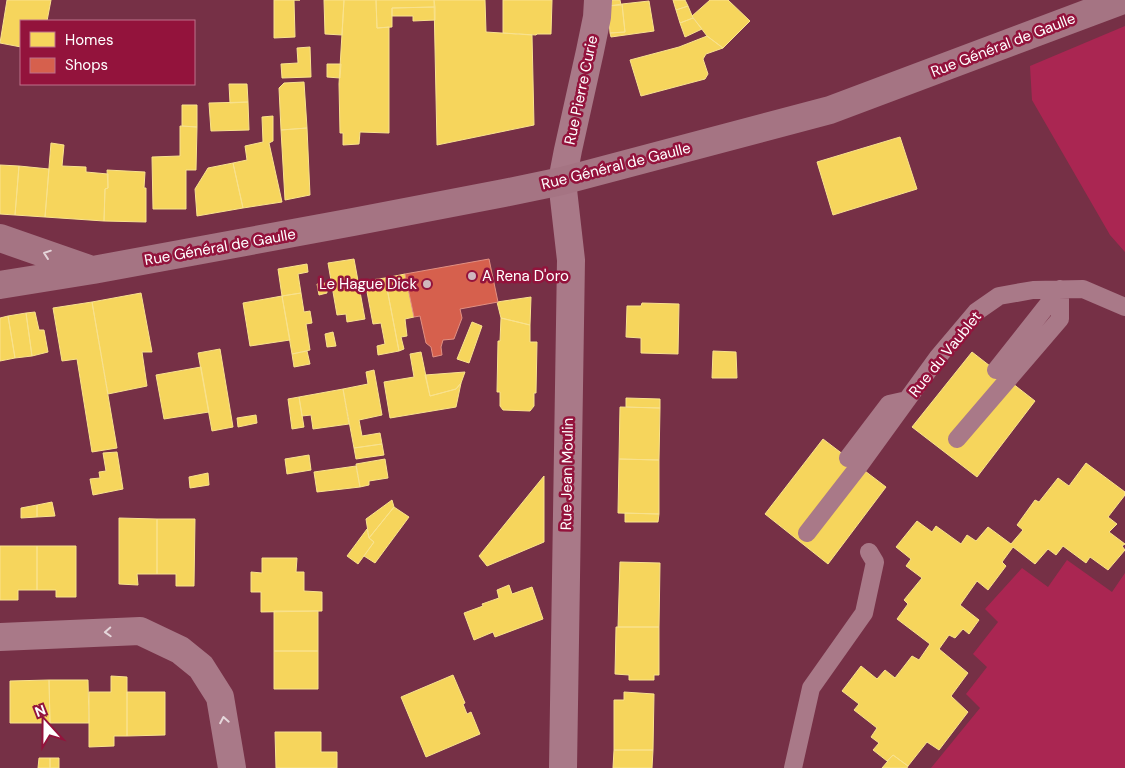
<svg xmlns="http://www.w3.org/2000/svg" width="1125" height="768" font-family="'DM Sans',sans-serif">
  <rect width="100%" height="100%" fill="#763046"/>
  <path fill="#aa2652" d="M 1125,26 L 1125,252 L 1110,235 L 1032,100 L 1030,66 Z
    M 1067,560 L 1112,592 L 1125,573 L 1125,768 L 931,768 L 980,708 L 966,694 L 987,667 L 973,654 L 998,622 L 985,609 L 1022,568 L 1048,587 Z"/>
  <path fill="#f6d55c" stroke="#f9e28d" d="M 7,0 L 51,0 L 47,21 L 21,21 L 21,47 L 0,43 Z
    M 274,0 L 300,0 L 294,0 L 295,37 L 274,38 Z
    M 324,0 L 344,0 L 342,35 L 325,34 Z
    M 344,0 L 376,0 L 377,28 L 389,27 L 389,133 L 360,132 L 359,144 L 343,145 L 343,133 L 340,133 L 339,84 Z
    M 376,0 L 434,0 L 435,7 L 392,8 L 392,27 L 377,28 Z
    M 434,0 L 485,0 L 486,32 L 532,35 L 534,125 L 437,145 Z
    M 503,0 L 552,0 L 551,34 L 537,34 L 536,35 L 503,33 Z
    M 607,0 L 620,0 L 621,5 L 608,6 Z
    M 673,0 L 685,0 L 688,6 L 676,10 Z
    M 710,0 L 728,0 L 750,21 L 723,48 L 707,36 L 692,16 Z
    M 649,1 L 654,31 L 611,37 L 610,33 L 625,32 L 622,4 Z
    M 622,4 L 625,32 L 610,33 L 608,6 Z
    M 688,6 L 693,18 L 680,23 L 676,10 Z
    M 435,7 L 435,20 L 413,21 L 413,16 L 392,16 L 392,8 Z
    M 693,18 L 702,29 L 685,37 L 680,23 Z
    M 707,36 L 723,48 L 706,54 L 703,59 L 708,74 L 705,79 L 641,96 L 630,60 L 679,47 Z
    M 310,47 L 311,77 L 282,78 L 281,64 L 298,63 L 297,48 Z
    M 327,64 L 341,64 L 340,78 L 327,77 Z
    M 304,82 L 307,128 L 281,130 L 279,88 L 284,83 Z
    M 229,84 L 247,84 L 248,102 L 230,103 Z
    M 248,102 L 249,130 L 211,131 L 209,103 Z
    M 182,105 L 197,105 L 197,127 L 182,126 Z
    M 273,116 L 273,141 L 269,143 L 282,202 L 243,208 L 233,163 L 247,160 L 245,146 L 263,142 L 262,117 Z
    M 180,126 L 197,127 L 196,170 L 186,170 L 186,209 L 153,209 L 152,157 L 180,156 Z
    M 307,128 L 310,195 L 285,200 L 281,130 Z
    M 900,137 L 917,189 L 833,215 L 817,162 Z
    M 51,143 L 64,145 L 62,166 L 86,167 L 86,172 L 108,174 L 108,188 L 105,189 L 104,221 L 45,217 Z
    M 233,163 L 243,208 L 197,216 L 195,189 L 208,168 Z
    M 0,165 L 19,166 L 15,215 L 0,214 Z
    M 19,166 L 49,169 L 45,217 L 15,215 Z
    M 107,170 L 145,172 L 144,188 L 146,188 L 146,222 L 104,221 L 105,189 L 108,188 Z
    M 354,259 L 365,319 L 347,322 L 346,314 L 337,315 L 328,263 Z
    M 307,264 L 308,272 L 298,274 L 301,293 L 282,296 L 278,269 Z
    M 405,274 L 414,317 L 405,319 L 407,336 L 401,337 L 404,349 L 399,351 L 385,278 Z
    M 385,278 L 399,351 L 378,355 L 377,346 L 385,344 L 381,323 L 373,324 L 365,281 Z
    M 326,283 L 327,293 L 319,295 L 317,284 Z
    M 141,293 L 152,352 L 142,352 L 147,386 L 108,394 L 92,302 Z
    M 301,293 L 304,312 L 310,311 L 312,323 L 306,324 L 310,350 L 292,354 L 282,296 Z
    M 282,296 L 290,340 L 250,346 L 243,303 Z
    M 531,297 L 530,325 L 501,318 L 497,302 Z
    M 92,302 L 117,448 L 92,452 L 77,359 L 62,361 L 53,308 Z
    M 642,303 L 679,304 L 678,354 L 641,353 L 641,338 L 626,337 L 627,306 L 641,306 Z
    M 35,312 L 39,330 L 44,330 L 48,352 L 32,356 L 26,313 Z
    M 26,313 L 32,356 L 15,358 L 8,316 Z
    M 8,316 L 15,358 L 0,361 L 0,318 Z
    M 501,318 L 530,325 L 530,342 L 537,342 L 536,393 L 534,393 L 534,406 L 530,411 L 503,410 L 500,406 L 500,392 L 497,392 L 498,341 L 500,341 Z
    M 472,322 L 482,326 L 469,363 L 457,359 Z
    M 333,332 L 336,346 L 327,347 L 325,334 Z
    M 220,349 L 233,427 L 212,431 L 198,353 Z
    M 307,351 L 310,364 L 294,367 L 292,354 Z
    M 713,351 L 736,352 L 737,378 L 712,378 Z
    M 421,352 L 430,396 L 456,389 L 461,383 L 456,407 L 390,418 L 384,382 L 414,377 L 410,354 Z
    M 972,352 L 1035,401 L 977,477 L 912,427 Z
    M 201,367 L 209,412 L 164,419 L 156,375 Z
    M 374,370 L 382,415 L 359,420 L 362,436 L 380,433 L 382,444 L 354,448 L 343,389 L 368,384 L 366,372 Z
    M 465,372 L 461,383 L 456,389 L 430,396 L 425,375 Z
    M 343,389 L 349,424 L 313,429 L 311,415 L 302,416 L 299,397 Z
    M 299,397 L 304,427 L 292,429 L 288,399 Z
    M 626,398 L 660,399 L 660,408 L 626,407 Z
    M 620,407 L 660,408 L 659,460 L 619,459 Z
    M 256,415 L 257,423 L 238,427 L 237,418 Z
    M 823,439 L 886,487 L 828,564 L 765,514 Z
    M 382,444 L 384,455 L 356,459 L 354,448 Z
    M 117,452 L 123,489 L 93,495 L 90,479 L 100,478 L 99,472 L 106,471 L 103,453 Z
    M 309,455 L 311,470 L 287,474 L 285,459 Z
    M 385,459 L 388,478 L 369,481 L 369,485 L 360,487 L 356,464 Z
    M 619,459 L 659,460 L 659,514 L 618,513 Z
    M 1086,463 L 1125,492 L 1125,495 L 1108,517 L 1117,524 L 1109,532 L 1125,544 L 1122,546 L 1125,550 L 1108,570 L 1090,557 L 1086,563 L 1063,546 L 1056,555 L 1048,549 L 1035,564 L 1013,547 L 1002,562 L 1006,566 L 988,590 L 977,581 L 960,605 L 979,620 L 969,634 L 963,629 L 955,638 L 949,635 L 939,649 L 968,673 L 951,696 L 968,712 L 939,750 L 927,742 L 908,766 L 893,755 L 887,761 L 873,750 L 879,743 L 871,737 L 877,728 L 854,710 L 859,704 L 842,691 L 861,666 L 877,679 L 885,670 L 895,678 L 912,656 L 919,660 L 930,644 L 897,619 L 908,604 L 904,600 L 922,578 L 906,566 L 911,559 L 896,547 L 917,521 L 932,532 L 936,526 L 961,544 L 967,535 L 976,541 L 988,527 L 1011,544 L 1023,530 L 1017,525 L 1035,500 L 1039,502 L 1058,478 L 1069,486 Z
    M 356,466 L 360,487 L 317,492 L 314,472 Z
    M 208,473 L 209,485 L 190,488 L 189,477 Z
    M 544,476 L 544,542 L 487,566 L 479,556 Z
    M 392,500 L 394,507 L 369,538 L 366,519 Z
    M 52,502 L 55,516 L 37,517 L 37,505 Z
    M 37,505 L 37,517 L 21,518 L 21,508 Z
    M 394,507 L 409,517 L 375,563 L 364,556 L 374,542 L 369,538 Z
    M 625,513 L 659,514 L 658,522 L 625,522 Z
    M 119,518 L 157,519 L 157,574 L 137,574 L 138,585 L 119,584 Z
    M 157,519 L 195,519 L 194,586 L 176,586 L 176,574 L 157,574 Z
    M 367,529 L 369,538 L 374,542 L 358,564 L 347,556 Z
    M 0,546 L 37,546 L 37,590 L 18,590 L 18,600 L 0,600 Z
    M 37,546 L 76,546 L 76,597 L 56,597 L 56,590 L 37,590 Z
    M 262,558 L 297,558 L 296,572 L 304,572 L 304,591 L 322,592 L 322,611 L 261,612 L 261,592 L 251,592 L 251,572 L 262,573 Z
    M 620,562 L 660,563 L 659,627 L 618,627 Z
    M 509,585 L 512,594 L 532,587 L 543,619 L 495,637 L 493,632 L 474,640 L 464,613 L 483,606 L 482,604 L 499,598 L 497,590 Z
    M 274,611 L 318,611 L 318,651 L 274,651 Z
    M 616,627 L 659,627 L 659,675 L 654,675 L 654,680 L 629,680 L 629,675 L 615,674 Z
    M 274,651 L 318,651 L 318,689 L 274,689 Z
    M 453,675 L 465,703 L 463,704 L 467,714 L 471,712 L 480,734 L 426,757 L 401,697 Z
    M 111,676 L 127,677 L 127,736 L 114,736 L 114,746 L 89,747 L 89,692 L 111,692 Z
    M 49,680 L 88,680 L 89,723 L 50,723 Z
    M 49,680 L 50,723 L 10,723 L 10,681 Z
    M 127,692 L 165,692 L 165,735 L 127,736 Z
    M 624,692 L 654,694 L 653,750 L 614,750 L 614,700 L 624,700 Z
    M 275,732 L 321,732 L 321,752 L 337,752 L 337,768 L 276,768 Z
    M 614,750 L 653,750 L 652,768 L 613,768 Z
    M 893,755 L 908,766 L 907,768 L 882,768 Z
    M 39,758 L 50,758 L 50,768 L 38,768 Z
    M 50,758 L 59,758 L 59,768 L 50,768 Z"/>
  <path fill="#d6604d" stroke="#e29082" d="M 489,259 L 498,302 L 460,309 L 462,318 L 454,339 L 443,340 L 441,347 L 442,355 L 433,357 L 431,347 L 426,343 L 420,316 L 414,317 L 405,274 Z"/>
  <g fill="none" stroke-linecap="round" stroke-linejoin="round">
    <path stroke="#a97988" stroke-width="18" d="M 996,370 L 1060,289
      M 957,439 L 1060,319 L 1060,289
      M 848,458 L 889,404 L 907,400
      M 807,533 L 859,466 L 938,357 L 976,312 L 999,296 L 1033,290 L 1083,289 L 1125,307
      M 793,768 L 811,688 L 864,613 L 875,562 L 869,552"/>
    <path stroke="#a97988" stroke-width="28" d="M 0,637 L 140,631 L 180,650 L 201,667 L 220,697 L 232,768
      M 563,768 L 571,260 L 562,181 L 568,150 L 590,51 L 597,17 L 598,0"/>
    <path stroke="#a57483" stroke-width="28" d="M 0,238 L 89,269
      M 0,285 L 93,270 L 353,222 L 504,193 L 562,181 L 830,110 L 1123,0"/>
  </g>
  <defs><path id="oneway-chevron" d="M-2-3.5L2.5 0L-2 3.5" fill="none" stroke-width="1.6" stroke-linecap="round" stroke-linejoin="round" transform="scale(1.25)"/></defs>
  <use stroke="#e4d5da" href="#oneway-chevron" transform="translate(47 254) rotate(-161)"/>
  <g stroke="#e5d7db">
    <use href="#oneway-chevron" transform="translate(108 632) rotate(177)"/>
    <use href="#oneway-chevron" transform="translate(224 720) rotate(-100)"/>
  </g>
  <g fill="#cfb7be" stroke="#93133c" stroke-width="2">
    <circle cx="472" cy="276" r="5"/>
    <circle cx="427" cy="284" r="5"/>
  </g>
  <g text-anchor="middle" dominant-baseline="central" stroke-width="5" stroke-linejoin="round" paint-order="stroke">
    <g font-size="15" fill="#fff" stroke="#93133c">
      <text transform="translate(1003 45) rotate(-21)">Rue Général de Gaulle</text>
      <text transform="translate(581 90) rotate(-78)">Rue Pierre Curie</text>
      <text transform="translate(616 166) rotate(-14)">Rue Général de Gaulle</text>
      <text transform="translate(220 247) rotate(-10)">Rue Général de Gaulle</text>
      <text transform="translate(945 354) rotate(-51)">Rue du Vaublet</text>
      <text transform="translate(567 474) rotate(-89)">Rue Jean Moulin</text>
    </g>
    <g font-size="15" fill="#fff" stroke="#93133c" text-anchor="start">
      <text x="482" y="276">A Rena D'oro</text>
      <text x="417" y="284" text-anchor="end">Le Hague Dick</text>
    </g>
  </g>
  <rect x="20" y="20" width="175" height="65" fill="#93133c" stroke="#be718a"/>
  <rect x="30" y="32" width="25" height="15" fill="#f6d55c" stroke="#be718a"/>
  <text x="65" y="45" font-size="15" fill="#ffffff">Homes</text>
  <rect x="30" y="58" width="25" height="15" fill="#d6604d" stroke="#be718a"/>
  <text x="65" y="70" font-size="15" fill="#ffffff">Shops</text>
  <g transform="translate(45 723) rotate(339)" stroke="#93133c" stroke-width="4" paint-order="stroke">
  <path d="M0-4L9 19L0 12L-9 19Z" fill="#ffffff"/>
  <text y="-8" font-size="14" font-weight="bold" text-anchor="middle" fill="#ffffff">N</text>
  </g>
</svg>
